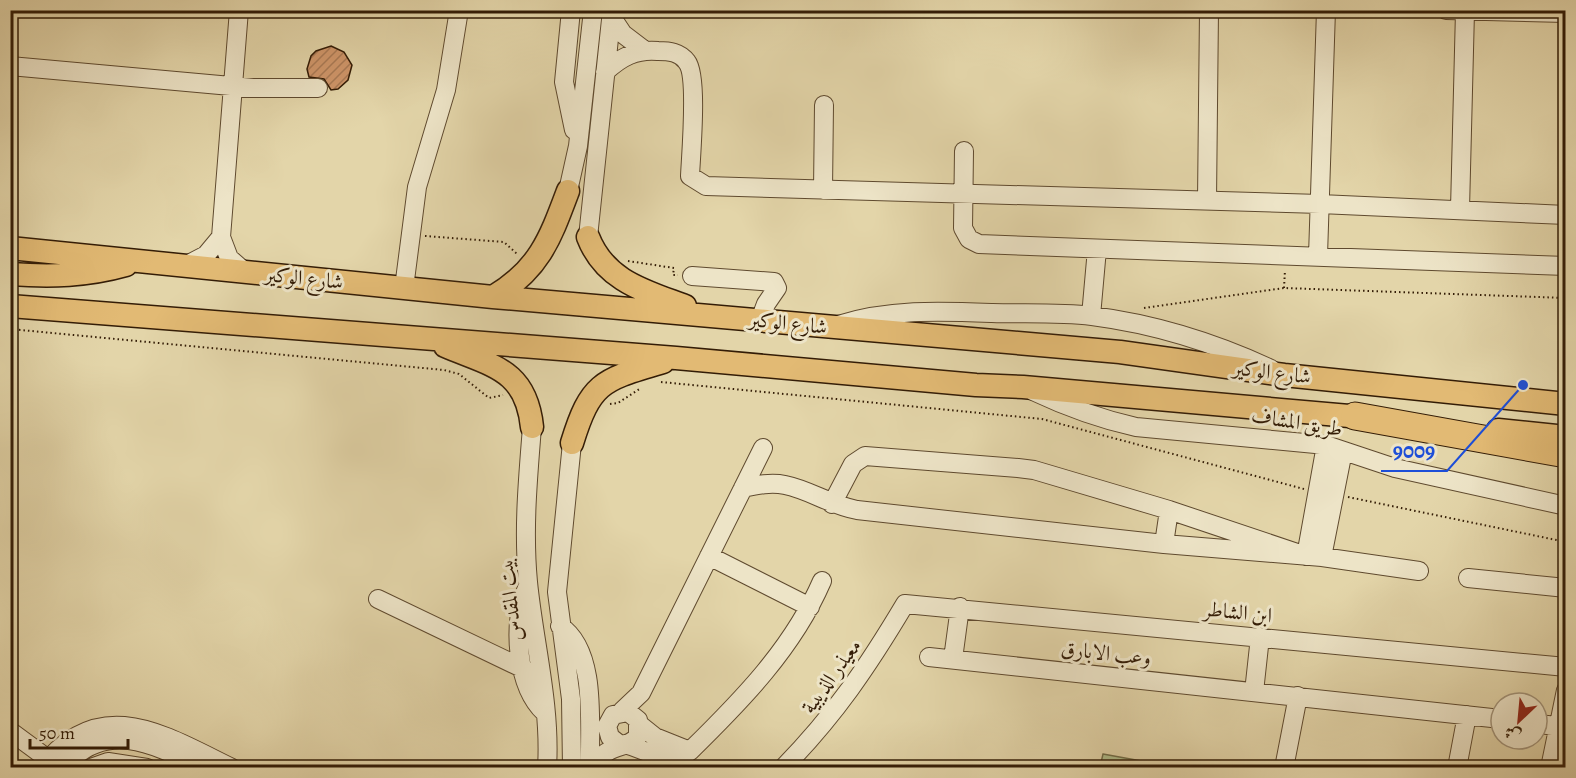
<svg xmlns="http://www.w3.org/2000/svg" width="1576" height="778" font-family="Alegreya,Amiri,serif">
  <defs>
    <pattern id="building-hatch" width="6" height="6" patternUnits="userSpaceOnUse" patternTransform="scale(1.5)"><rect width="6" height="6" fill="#cf966a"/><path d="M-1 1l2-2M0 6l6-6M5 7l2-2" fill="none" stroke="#a97a55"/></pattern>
  </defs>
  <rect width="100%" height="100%" fill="#e3d5a9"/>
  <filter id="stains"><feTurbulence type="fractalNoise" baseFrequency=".00333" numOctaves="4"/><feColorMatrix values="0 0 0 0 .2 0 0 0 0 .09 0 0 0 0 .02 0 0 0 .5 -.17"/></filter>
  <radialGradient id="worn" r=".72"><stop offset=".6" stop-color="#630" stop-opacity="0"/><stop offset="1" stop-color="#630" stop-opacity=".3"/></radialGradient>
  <path fill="#afbe8b" stroke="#716d48" stroke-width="1.5" d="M 1103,754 L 1169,766 L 1169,767 L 1100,767 Z"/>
  <path fill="url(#building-hatch)" stroke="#331c06" stroke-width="1.5" d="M 331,46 L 344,52 L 352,65 L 348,80 L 338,89 L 331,90 L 324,79 L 309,77 L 307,69 L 311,56 L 316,51 Z"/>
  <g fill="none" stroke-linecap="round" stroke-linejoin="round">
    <defs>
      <path id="minor" d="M 239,10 L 221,237 L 229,258 L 245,272
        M 571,10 L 564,82 L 574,130
        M 1446,10 L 1566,13
        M 611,16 L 623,34 L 644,50
        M 10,66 L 253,88 L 318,88
        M 605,72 C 621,57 636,49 658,51 C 669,51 680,52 687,62 C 698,76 691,154 690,176 L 706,186 L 1320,204 L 1566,215
        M 964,151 L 963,228 L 969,239 L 979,244 L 1566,266
        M 823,190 L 824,105
        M 568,191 L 578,146 L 593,10
        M 1207,200 L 1209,10
        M 1460,209 L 1465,11
        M 588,237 L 612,10
        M 1318,256 L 1326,10
        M 185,266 L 206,255 L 221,237
        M 692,276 L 774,282 L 777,288 L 766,304 L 760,320
        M 404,288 L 417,187 L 446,90 L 459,10
        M 1091,316 L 1097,249
        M 838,325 C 889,309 939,311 992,313 C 1025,314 1059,312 1092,316 C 1154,324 1215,343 1271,369
        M 1033,391 C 1067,407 1100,419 1136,427 L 1326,445 L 1395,468 L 1566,506
        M 532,427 C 528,478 523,529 528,582 C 534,643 551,705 547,768
        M 743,488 C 757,485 771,482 785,485 C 810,490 830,505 857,510 L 1164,544 L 1322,557 L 1419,571
        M 832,504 L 853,464 L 865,456 L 1018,468 L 1034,470 L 1169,510 L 1306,556 L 1326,445
        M 1164,544 L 1169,510
        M 709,556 L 810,607
        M 1322,557 L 1343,451
        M 1468,578 L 1566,588
        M 527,588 C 512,622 516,686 545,713
        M 378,599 L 524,669
        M 560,626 C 598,651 589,726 590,768
        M 929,657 L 1501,719
        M 953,659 L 960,607
        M 1254,692 L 1260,637
        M 622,711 L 641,693 L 763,448
        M 1537,724 L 1558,726
        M 640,725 L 655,737 L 690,751
        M 10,731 L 48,759
        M 625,744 C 648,750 669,768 690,751 C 742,700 793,648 822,581
        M 41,768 C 100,692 164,735 232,768
        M 63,768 C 105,718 154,744 202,768
        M 91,768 L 108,762 L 147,768
        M 572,768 L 571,699 L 557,592 L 572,443
        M 592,768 C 608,741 627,751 638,736 L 638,720 L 628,712 L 613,715 L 607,726 L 610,737 L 619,744
        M 783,768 C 835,715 868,666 905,604 L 1566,667
        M 1284,768 L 1298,696
        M 1457,768 L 1467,715
        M 1550,768 L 1566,690"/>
      <path id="major" d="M 588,237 C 605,281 645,291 685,306
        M 10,248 L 493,297 L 1120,352 L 1284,375 L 1566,404
        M 10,274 C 51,277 87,276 126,265
        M 493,297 C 539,270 550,239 568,191
        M 10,306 L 676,358 L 976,385 L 1023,387 L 1372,418
        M 445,346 C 492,366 526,369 532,427
        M 1498,430 L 1566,437
        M 572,443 C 591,381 603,380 663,362"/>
      <path id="highway" d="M 1355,416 L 1566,454"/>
    </defs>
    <use href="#minor" stroke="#5f4a2f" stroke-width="20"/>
    <use href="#major" stroke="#331c06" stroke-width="25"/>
    <use href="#highway" stroke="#331c06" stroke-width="29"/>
    <path stroke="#331c06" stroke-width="2" stroke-dasharray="1.5 3" stroke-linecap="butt" d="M 425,236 L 504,242 L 517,254
      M 628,261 L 674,268 L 673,275 L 678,275
      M 1284,288 L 1285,270
      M 1144,308 L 1284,288 L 1566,298
      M 10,329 L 444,370 L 459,374 L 489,398 L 503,395
      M 661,382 L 1042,419 L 1304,489
      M 610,404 L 618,403 L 641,388
      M 1348,497 L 1566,542"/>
    <use href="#minor" stroke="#ede4c7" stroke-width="18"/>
    <use href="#major" stroke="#e2ba74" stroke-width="22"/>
    <use href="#highway" stroke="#e2ba74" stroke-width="27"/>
  </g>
  <g text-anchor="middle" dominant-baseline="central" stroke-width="6" stroke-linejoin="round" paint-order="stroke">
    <g font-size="21" fill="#331c06" stroke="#ede4c7">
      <text transform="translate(304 278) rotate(6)">شارع الوكير</text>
      <text transform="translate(788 323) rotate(6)">شارع الوكير</text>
      <text transform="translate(1272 372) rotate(7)">شارع الوكير</text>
      <text transform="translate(1297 422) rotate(9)">طريق المشاف</text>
      <text transform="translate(510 600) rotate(-97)">بيت المقدس</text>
      <text transform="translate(1238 612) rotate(6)">ابن الشاطر</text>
      <text transform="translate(1106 653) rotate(6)">وعب الابارق</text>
      <text transform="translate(831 676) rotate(-54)">معيذر الذيبية</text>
    </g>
  </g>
  <path fill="none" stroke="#1d4ed8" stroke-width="2" d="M1523 385L1447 471H1381"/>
  <circle fill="#1d4ed8" stroke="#ede4c7" stroke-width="2" cx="1523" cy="385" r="6"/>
  <g font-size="22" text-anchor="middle" font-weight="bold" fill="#1d4ed8" stroke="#ede4c7" stroke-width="6" stroke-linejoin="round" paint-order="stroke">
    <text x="1414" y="458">9009</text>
  </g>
  <rect width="1576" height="778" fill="none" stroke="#e3d5a9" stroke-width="36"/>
  <rect x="12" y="12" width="1552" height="754" fill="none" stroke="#331c06" stroke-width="3"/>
  <rect x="18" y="18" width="1540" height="742" fill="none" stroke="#331c06" stroke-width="1.5"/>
  <g transform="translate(1519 721) rotate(206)"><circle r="28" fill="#ede4c7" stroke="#a3947a" stroke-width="1.5"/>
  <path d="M0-4.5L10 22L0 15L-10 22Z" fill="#8f2418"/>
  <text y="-9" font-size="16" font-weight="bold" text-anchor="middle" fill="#331c06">ش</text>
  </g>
  <path d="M30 739v9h98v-9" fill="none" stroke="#331c06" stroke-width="3"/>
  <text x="39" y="739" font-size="18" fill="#331c06" stroke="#ede4c7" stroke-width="4.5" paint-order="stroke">50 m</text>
  <rect width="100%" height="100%" filter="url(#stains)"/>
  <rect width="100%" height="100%" fill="url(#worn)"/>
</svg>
